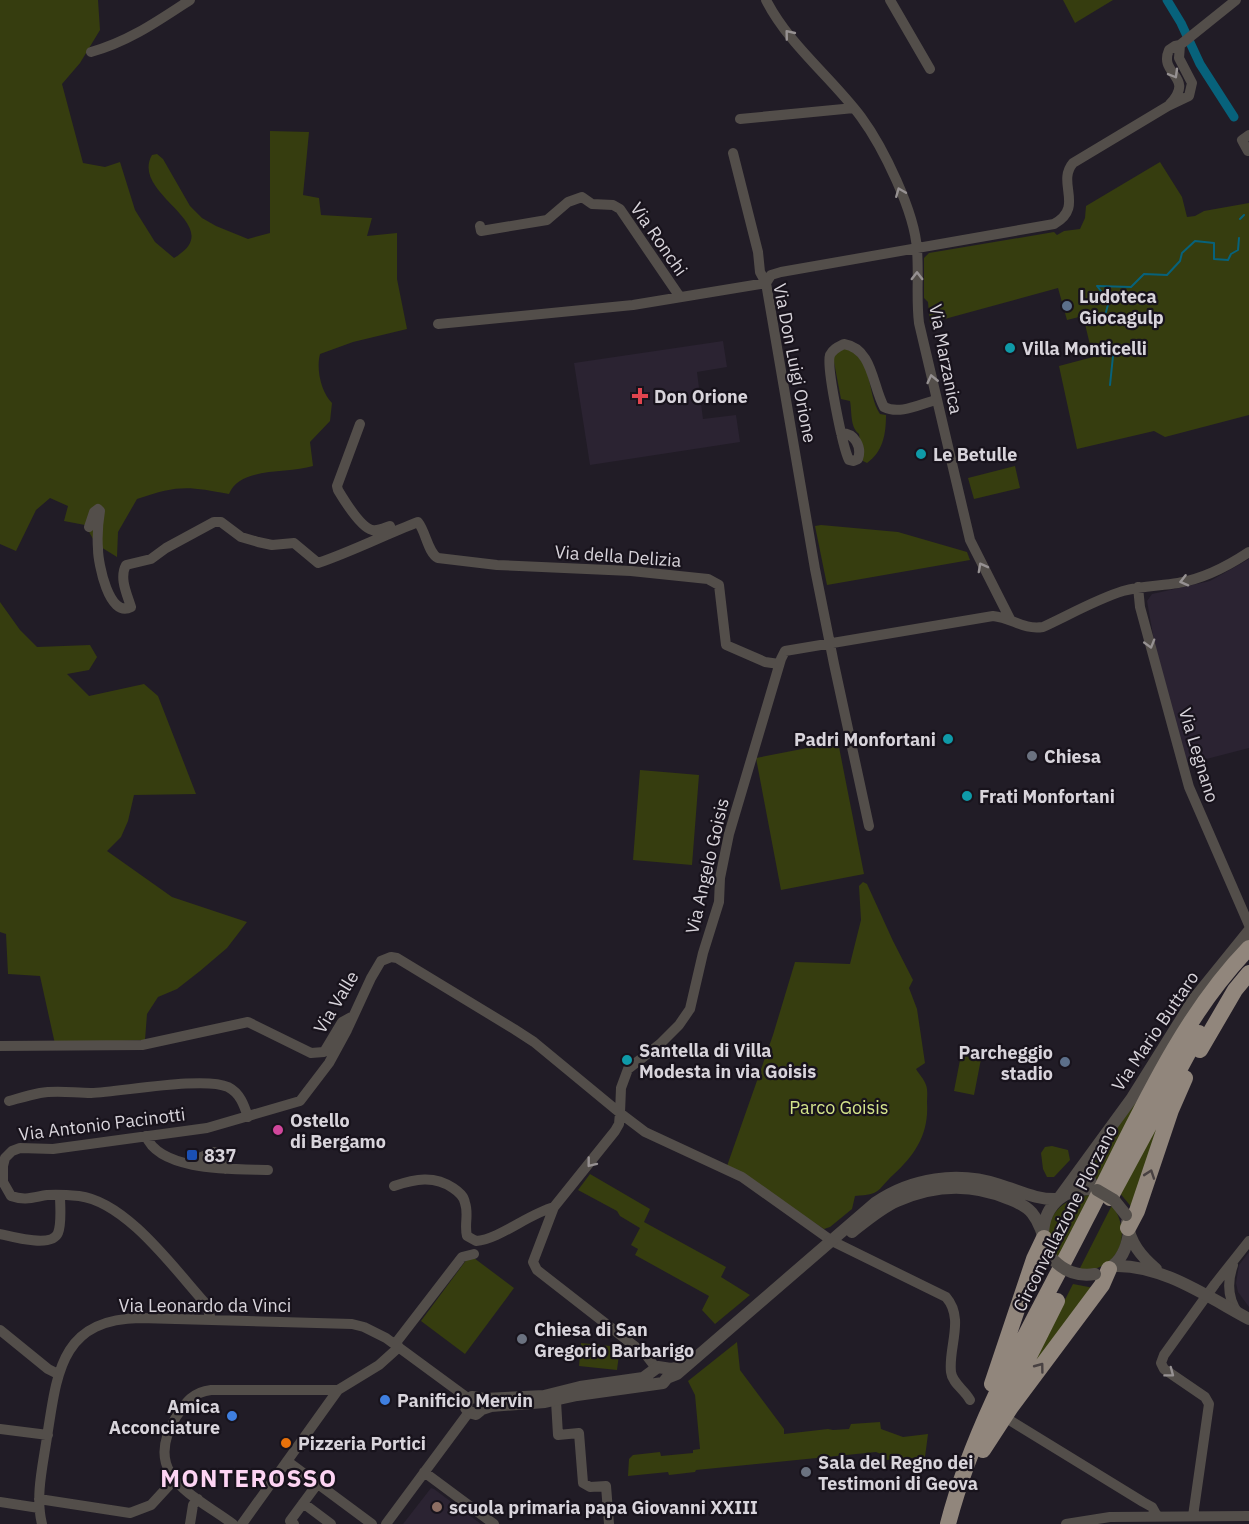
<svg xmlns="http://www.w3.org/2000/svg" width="1249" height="1524" font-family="'IBM Plex Sans',sans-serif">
  <rect width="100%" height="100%" fill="#211c26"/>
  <path fill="#2b2332" d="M 723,341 L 727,367 L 697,372 L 703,419 L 736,415 L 740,442 L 590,465 L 574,363 Z
    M 1249,559 L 1249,748 L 1187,764 L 1155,646 L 1147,601 L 1152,594 L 1210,581 Z
    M 1249,1252 L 1249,1307 L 1238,1292 L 1236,1283 L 1239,1265 Z
    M 431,1488 L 434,1489 L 481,1524 L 403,1524 Z"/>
  <path fill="#363d0f" d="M 0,0 L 98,0 L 100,30 L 80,63 L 62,84 L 83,163 L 105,167 L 120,162 L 135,210 L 155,242 L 174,258 C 231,225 129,195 152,155 L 157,154 L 163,159 L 190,206 L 202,218 L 216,226 L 248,239 L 270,233 L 270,131 L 309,132 L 303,195 L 319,198 L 321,215 L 372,218 L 367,236 L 397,233 L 397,279 L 407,329 L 353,342 L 320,354 C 316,369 321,392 332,403 L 330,421 L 310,442 L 313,466 C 288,474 240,466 229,494 C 188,486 177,485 137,499 L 118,532 L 117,557 L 96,544 L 85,525 L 64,521 L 68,506 L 50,498 L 36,510 L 16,551 L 0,544 Z
    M 1063,0 L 1113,0 L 1075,23 Z
    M 1160,162 L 1182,197 L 1187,217 L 1195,216 L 1204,211 L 1249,203 L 1249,415 L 1165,437 L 1154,431 L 1077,449 L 1059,366 L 1093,357 L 1083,316 L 1067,320 L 1058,288 L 930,323 L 928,302 L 924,298 L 924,258 L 929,253 L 1054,232 L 1057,235 L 1064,231 L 1080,229 L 1085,218 L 1086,206 Z
    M 846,348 C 875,362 866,392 880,414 L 886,415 C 886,434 883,452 867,463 L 863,461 L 859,434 C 850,427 852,412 850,401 L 841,399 L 833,357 L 841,350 Z
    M 1015,466 L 1020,488 L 974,499 L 968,478 Z
    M 821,525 L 898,532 L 967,552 L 970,560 L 827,585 L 815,526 Z
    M 0,602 L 20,630 L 37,647 L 90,645 L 97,657 L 89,670 L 67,674 L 89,696 L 144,684 L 158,696 L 196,794 L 134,795 L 128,821 L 121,837 L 107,851 L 172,897 L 247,922 L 227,948 L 200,971 L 177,989 L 158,997 L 147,1014 L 145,1040 L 55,1044 L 40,976 L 8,974 L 6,934 L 0,932 Z
    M 838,742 L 864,874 L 781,890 L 756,758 Z
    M 640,770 L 699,775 L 692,865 L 633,860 Z
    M 863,882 L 867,884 L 893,941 L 913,980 L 909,988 L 917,1009 L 925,1063 L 916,1069 C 919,1074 924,1079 926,1085 C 928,1090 927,1098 927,1103 C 929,1134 915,1155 893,1175 C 876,1191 882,1194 855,1196 L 852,1209 L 830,1227 L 824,1229 L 727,1166 L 773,1035 L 795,962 L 850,964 L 861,920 L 859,886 Z
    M 961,1055 L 981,1059 L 974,1095 L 954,1091 Z
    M 1152,1075 L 1099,1182 C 1092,1177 1092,1169 1094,1161 Z
    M 1172,1090 L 1133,1209 L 1119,1192 Z
    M 1052,1146 L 1068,1150 L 1070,1160 L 1054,1177 L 1047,1177 L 1043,1169 L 1041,1153 L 1045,1147 Z
    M 590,1174 L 650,1209 L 644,1222 L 726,1267 L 721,1277 L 750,1295 L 715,1324 L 702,1310 L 709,1296 L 635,1255 L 638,1249 L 631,1245 L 640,1228 L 620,1216 L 617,1211 L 578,1190 Z
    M 1089,1195 L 1092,1196 L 1059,1259 C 1036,1229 1054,1199 1089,1195 Z
    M 1112,1205 C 1127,1226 1126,1253 1102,1266 C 1095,1270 1087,1270 1079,1270 Z
    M 470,1255 L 514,1288 L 465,1354 L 421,1321 Z
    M 1073,1284 L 1094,1288 L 1020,1388 Z
    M 737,1342 L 740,1370 L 784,1429 L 784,1434 L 828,1429 L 833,1430 L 849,1429 L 851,1424 L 880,1422 L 881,1429 L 903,1437 L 928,1434 L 925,1457 L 886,1460 L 886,1456 L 876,1452 L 696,1470 L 695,1472 L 669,1475 L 668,1472 L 628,1476 L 629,1459 L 633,1455 L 660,1452 L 661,1456 L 693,1453 L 693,1450 L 700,1449 L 695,1395 L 688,1381 Z
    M 581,1343 L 620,1347 L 617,1370 L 579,1366 Z"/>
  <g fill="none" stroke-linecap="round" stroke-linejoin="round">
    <path stroke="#07627b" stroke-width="2" d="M 1240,219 L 1244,215
      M 1103,320 L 1102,318 L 1106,312 L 1109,301 L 1097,286 L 1131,287 L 1144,274 L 1167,275 L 1180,261 L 1182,253 L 1195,241 L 1214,243 L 1214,259 L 1228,260 L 1231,254 L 1238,250 L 1239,238
      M 1110,385 L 1113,356"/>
    <path stroke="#07627b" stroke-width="9" d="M 1167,0 L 1181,23 L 1200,64 L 1234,117"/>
    <path stroke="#534e4a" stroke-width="10" d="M 766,0 C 789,45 831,77 861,117 C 883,147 915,212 917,250 C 919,274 916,299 919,323 L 970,540 L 1010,619
      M 890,0 L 930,69
      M 91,52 C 128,42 158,21 190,0
      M 1170,104 C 1196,76 1158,75 1169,50 L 1175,46 L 1180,45 L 1236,0
      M 740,119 L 854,108
      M 1248,151 L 1242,140 L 1249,135
      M 733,153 L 758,252 L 760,272 L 766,283 L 815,569 L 834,664 L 869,826
      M 480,226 L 481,231 L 547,220 L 568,202 L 582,197 L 592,204 L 613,205 L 620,209 L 680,297
      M 766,283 L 771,275 L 781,272 L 1054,224 C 1085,207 1056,183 1073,163 L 1168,106 L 1189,96 L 1192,83 L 1179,58 L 1180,45
      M 438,324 L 633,305 L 766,283
      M 360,424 L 337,486 L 338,490 C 344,500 360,527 372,530 C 378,531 384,528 390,526
      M 841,433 C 855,433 862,447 858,459 L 853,461 L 849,460 C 843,448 826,367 830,355 C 833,349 838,347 844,344 C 873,349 872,385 884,407 C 900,415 920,404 936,400
      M 89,527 L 94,512 L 98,509 L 100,511 C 98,523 97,536 98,549 C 98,563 109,619 131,607 C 127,594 119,578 126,565 L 151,559 L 166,548 L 214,522 L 221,522 L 241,537 L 258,542 L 272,545 L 294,543 L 318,563 C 353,551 384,535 418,522 C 426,532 428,553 438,558 L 497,565 L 631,571 L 708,579 L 719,585 L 726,645 L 765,662 L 779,664
      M 1138,587 L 1140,607 L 1189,787 L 1249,925
      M 0,1046 L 142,1045 L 248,1022 L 311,1053 L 324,1052 L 342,1022 L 351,1017
      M 9,1101 C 20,1098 30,1095 40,1093 C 57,1090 74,1093 91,1093 C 121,1092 204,1076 228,1087 C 240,1093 244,1105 248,1117
      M 146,1136 C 160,1172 236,1169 268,1170
      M 189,1162 L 213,1152 L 219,1153 L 225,1169
      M 394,1186 C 415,1179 434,1175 453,1188 C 459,1192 464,1196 465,1203 C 469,1214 464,1225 467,1236 L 476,1241 C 500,1239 528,1214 554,1207
      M 0,1234 C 13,1237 52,1248 58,1233 C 62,1223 60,1207 60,1195
      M 1233,1265 C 1227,1282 1228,1299 1238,1313
      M 211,1319 L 206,1304 C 175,1270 127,1202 79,1196 C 69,1195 58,1194 47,1195 C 34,1197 25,1201 11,1196 L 3,1182 L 3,1166 L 5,1158 L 12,1151 L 20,1148 L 53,1149 L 207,1128 L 300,1101 L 329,1063 L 347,1030 L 371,978 L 381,961 L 391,957 L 397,958 L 514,1029 L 534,1042 L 620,1113 L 619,1124 L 615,1131 L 554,1207 L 533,1262 L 537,1270 L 646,1355 L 656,1368
      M 0,1330 L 48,1369 L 58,1374
      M 395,1344 L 462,1257 L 474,1254
      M 970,1400 C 965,1390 952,1383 951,1372 C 948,1347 965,1319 946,1297 L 832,1241 L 742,1177 L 645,1132 L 620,1113 L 621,1088 L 628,1069 L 660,1044 L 679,1025 L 690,1009 L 703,953 L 719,902 L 720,878 L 729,834 L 781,659 L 785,651 L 993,616 C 1013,618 1022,630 1043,627 C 1069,615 1097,599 1123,591 C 1141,586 1159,586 1178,583 C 1202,579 1228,566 1249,552
      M 556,1401 L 558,1435 L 579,1433 L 583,1483 L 590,1487 L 606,1486 L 609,1524
      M 1011,1421 L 1143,1502 L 1152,1507 L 1157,1516
      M 0,1429 L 48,1435
      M 287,1461 L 372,1524
      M 424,1472 L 494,1524
      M 39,1499 L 130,1513 L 151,1505 L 174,1480
      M 0,1502 L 39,1508
      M 303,1503 L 331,1524
      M 1193,1516 L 1209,1404 L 1205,1397 L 1164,1369 L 1161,1363 L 1164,1355 L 1215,1284 L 1249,1241
      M 42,1524 C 35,1496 43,1465 47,1437 C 57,1374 60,1319 140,1318 L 352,1324 L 364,1327 L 386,1338 L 469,1399
      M 190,1524 L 193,1505 L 198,1499
      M 233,1524 C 192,1494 141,1475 176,1417 C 186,1402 193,1392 211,1390 L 338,1390
      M 242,1524 L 338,1390 L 379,1365 L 399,1347
      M 294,1524 L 290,1521 L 318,1483
      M 386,1524 L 469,1412
      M 1066,1524 L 1110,1517 L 1249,1516"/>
    <path stroke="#534e4a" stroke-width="12" d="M 1090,1158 C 1085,1172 1087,1179 1097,1190
      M 1059,1198 L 1132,1098 L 1194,999 L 1249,931
      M 1127,1222 C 1130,1243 1141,1256 1156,1269
      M 852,1232 C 866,1221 881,1208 897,1201 C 933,1185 972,1183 1009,1199 C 1017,1202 1026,1206 1032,1213 C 1040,1223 1043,1235 1046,1247
      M 1043,1234 C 1044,1204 1067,1185 1097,1190
      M 1114,1266 C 1161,1264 1208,1297 1249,1319
      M 1109,1268 C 1122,1261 1127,1246 1129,1233
      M 682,1367 L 671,1369 L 658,1367 L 643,1378 L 580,1387 L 544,1396 L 484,1399 L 472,1397 L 467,1401 L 466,1408 L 469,1412 L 476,1414 L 482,1409 L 491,1406 L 545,1402 L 577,1395 L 663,1383 L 667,1378 L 677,1374 L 875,1203 C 911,1178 958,1171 1000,1185 C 1020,1191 1036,1200 1058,1199"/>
    <path stroke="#91867c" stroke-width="16" d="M 1200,1050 L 1235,990 L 1249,973
      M 1110,1198 L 1199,1033
      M 1128,1228 L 1137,1211 L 1171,1110 L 1185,1078
      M 992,1384 L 1034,1259 L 1044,1238
      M 993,1428 L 1057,1301
      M 983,1450 L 1011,1407 L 1102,1285 L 1109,1269
      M 948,1524 C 976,1416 1036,1318 1086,1219 C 1133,1129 1177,1022 1249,948"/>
    <path stroke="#534e4a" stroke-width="12" d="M 1097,1190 L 1114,1200 L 1126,1215
      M 1049,1255 C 1061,1270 1076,1277 1095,1274"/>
  </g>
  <defs><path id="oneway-chevron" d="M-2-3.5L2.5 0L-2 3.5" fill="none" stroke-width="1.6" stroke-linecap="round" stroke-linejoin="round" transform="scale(1.5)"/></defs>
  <g stroke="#969192">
    <use href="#oneway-chevron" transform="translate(789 34) rotate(-129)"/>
    <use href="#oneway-chevron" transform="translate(1174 74) rotate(60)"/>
    <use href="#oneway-chevron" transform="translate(900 192) rotate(-112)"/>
    <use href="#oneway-chevron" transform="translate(917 276) rotate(-90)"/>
    <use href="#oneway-chevron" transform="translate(932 379) rotate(-103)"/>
    <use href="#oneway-chevron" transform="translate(982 567) rotate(-118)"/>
    <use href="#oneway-chevron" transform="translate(1184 581) rotate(166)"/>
    <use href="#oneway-chevron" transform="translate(1150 644) rotate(74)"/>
    <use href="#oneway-chevron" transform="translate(591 1163) rotate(128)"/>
    <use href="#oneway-chevron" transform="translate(1170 1373) rotate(37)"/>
  </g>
  <g stroke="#484142">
    <use href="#oneway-chevron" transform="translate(1150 1174) rotate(-71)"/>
    <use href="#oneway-chevron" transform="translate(1040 1367) rotate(-53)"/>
  </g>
  <g fill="#5c6f8a" stroke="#18131c" stroke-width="2">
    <circle cx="1067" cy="306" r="6"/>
    <circle cx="1065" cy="1062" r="6"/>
  </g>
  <g fill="#0f9aa8" stroke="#18131c" stroke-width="2">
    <circle cx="1010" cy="348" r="6"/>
    <circle cx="921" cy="454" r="6"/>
    <circle cx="948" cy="739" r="6"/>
    <circle cx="967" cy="796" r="6"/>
    <circle cx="627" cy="1060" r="6"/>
  </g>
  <path fill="#e0444e" stroke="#18131c" stroke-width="2" d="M637 387h6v6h6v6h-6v6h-6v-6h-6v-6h6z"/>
  <g fill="#6b7280" stroke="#18131c" stroke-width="2">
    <circle cx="1032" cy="756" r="6"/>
    <circle cx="522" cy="1339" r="6"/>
    <circle cx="806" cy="1472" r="6"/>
  </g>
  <circle fill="#d1479c" stroke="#18131c" stroke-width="2" cx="278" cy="1130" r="6"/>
  <rect fill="#1a4fb4" stroke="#18131c" stroke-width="2" x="186" y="1149" width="12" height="12" rx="3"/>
  <g fill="#3f7fe0" stroke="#18131c" stroke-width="2">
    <circle cx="385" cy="1400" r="6"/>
    <circle cx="232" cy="1416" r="6"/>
  </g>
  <circle fill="#e8710a" stroke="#18131c" stroke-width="2" cx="286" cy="1443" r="6"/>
  <circle fill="#8d6e63" stroke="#18131c" stroke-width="2" cx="437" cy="1507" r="6"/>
  <g text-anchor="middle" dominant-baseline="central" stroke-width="4.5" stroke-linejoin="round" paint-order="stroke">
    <g font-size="18" fill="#d8d4db" stroke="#18131c">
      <text transform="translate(659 239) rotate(55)">Via Ronchi</text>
      <text transform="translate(946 359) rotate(79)">Via Marzanica</text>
      <text transform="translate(795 363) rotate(79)">Via Don Luigi Orione</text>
      <text transform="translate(618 556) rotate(4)">Via della Delizia</text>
      <text transform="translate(1199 755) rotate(73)">Via Legnano</text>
      <text transform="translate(707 866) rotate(-77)">Via Angelo Goisis</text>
      <text transform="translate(336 1002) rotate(-59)">Via Valle</text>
      <text transform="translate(1155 1031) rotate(-56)">Via Mario Buttaro</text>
      <text transform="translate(102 1124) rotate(-7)">Via Antonio Pacinotti</text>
      <text transform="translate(1065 1218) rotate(-63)">Circonvallazione Plorzano</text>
      <text x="205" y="1305">Via Leonardo da Vinci</text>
    </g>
    <g font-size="18" font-weight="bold" fill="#d8d4db" stroke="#18131c" text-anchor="start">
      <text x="1079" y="296">Ludoteca<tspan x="1079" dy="21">Giocagulp</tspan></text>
      <text x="1022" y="348">Villa Monticelli</text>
      <text x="654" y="396">Don Orione</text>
      <text x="933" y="454">Le Betulle</text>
      <text x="936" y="739" text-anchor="end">Padri Monfortani</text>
      <text x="1044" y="756">Chiesa</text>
      <text x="979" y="796">Frati Monfortani</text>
      <text x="639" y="1050">Santella di Villa<tspan x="639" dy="21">Modesta in via Goisis</tspan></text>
      <text x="1053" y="1052" text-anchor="end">Parcheggio<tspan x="1053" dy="21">stadio</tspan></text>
      <text x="290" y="1120">Ostello<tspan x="290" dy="21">di Bergamo</tspan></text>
      <text x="204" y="1155">837</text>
      <text x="534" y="1329">Chiesa di San<tspan x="534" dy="21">Gregorio Barbarigo</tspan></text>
      <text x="397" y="1400">Panificio Mervin</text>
      <text x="220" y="1406" text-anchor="end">Amica<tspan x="220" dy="21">Acconciature</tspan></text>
      <text x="298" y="1443">Pizzeria Portici</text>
      <text x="818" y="1462">Sala del Regno dei<tspan x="818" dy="21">Testimoni di Geova</tspan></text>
      <text x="449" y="1507">scuola primaria papa Giovanni XXIII</text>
    </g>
    <g font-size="18" fill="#d4e48b" stroke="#18131c">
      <text x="839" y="1107">Parco Goisis</text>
    </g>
    <g font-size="24" font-weight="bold" letter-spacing="1.5" fill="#fdd4f3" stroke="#18131c">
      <text x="249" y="1478">MONTEROSSO</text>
    </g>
  </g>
</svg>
